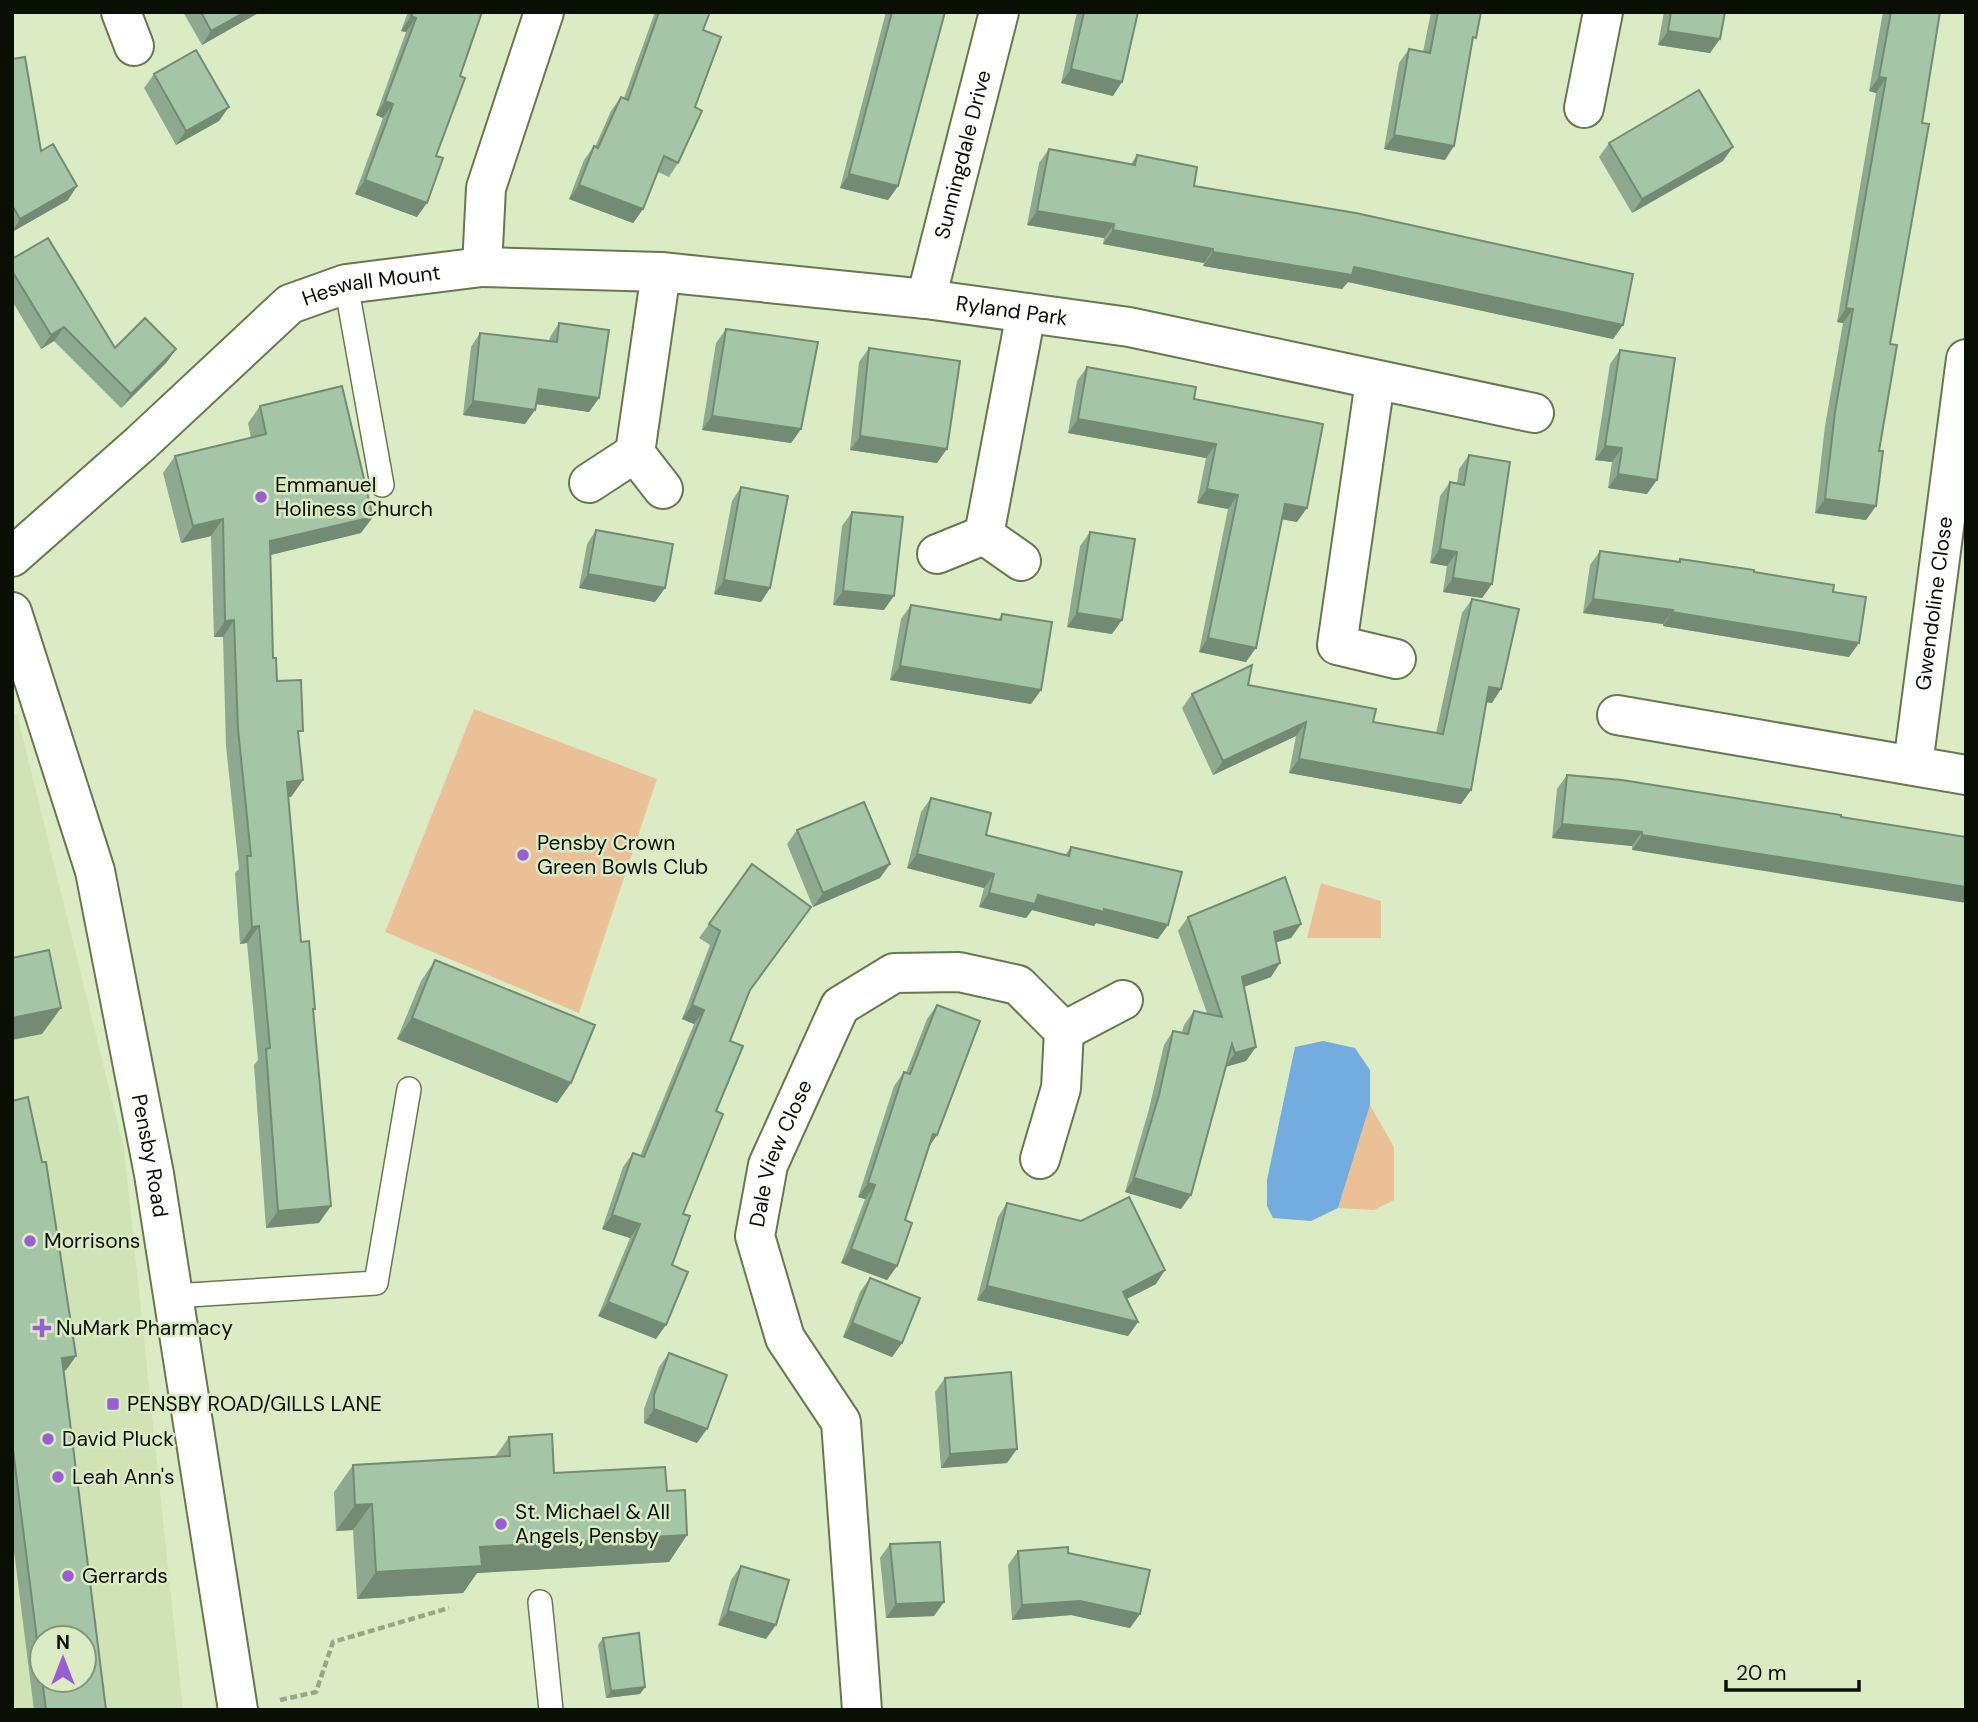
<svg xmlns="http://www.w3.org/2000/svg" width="1978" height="1722" font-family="'DM Sans',sans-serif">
  <rect width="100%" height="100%" fill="#dbecc4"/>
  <path fill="#cfe3b4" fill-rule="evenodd" d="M 17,714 L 124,1149 L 183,1710 L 12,1710 L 12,715 ZM 42,1638 L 84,1638 L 84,1680 L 42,1680 Z"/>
  <path fill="#ebc096" d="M 474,709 L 657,779 L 579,1013 L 385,932 Z
    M 1321,883 L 1381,901 L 1381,938 L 1307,938 Z
    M 1370,1105 L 1394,1147 L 1394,1200 L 1374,1210 L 1338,1208 Z"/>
  <path fill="#73acde" d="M 1323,1041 L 1355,1048 L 1370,1070 L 1370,1105 L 1338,1208 L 1311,1221 L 1273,1218 L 1267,1206 L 1267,1180 L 1295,1047 Z"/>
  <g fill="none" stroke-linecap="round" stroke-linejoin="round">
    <defs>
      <path id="service" d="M 346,284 L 382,485
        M 174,1296 L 376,1283 L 409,1089
        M 540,1602 L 551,1710"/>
      <g id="minor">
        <path d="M 121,12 L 134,46"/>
        <path d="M 1584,108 L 1603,12"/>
        <path id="s1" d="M 482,267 L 661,272 L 926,299 L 1129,327 L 1534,413"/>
        <path id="s2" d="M 926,299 L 999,12"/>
        <path d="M 1375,381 L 1337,645 L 1396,659"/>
        <path d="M 635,453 L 663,489"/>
        <path d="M 589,483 L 635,453 L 661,272"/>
        <path d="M 984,535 L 1021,561"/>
        <path d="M 937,554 L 984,535 L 1026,313"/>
        <path id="s3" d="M 12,557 L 140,444 L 290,304 L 346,284 L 482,267 L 486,188 L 544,12"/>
        <path d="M 1617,715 L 1966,775"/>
        <path id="s4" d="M 1913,765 L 1966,359"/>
        <path d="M 1064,1031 L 1123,1000"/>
        <path id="s5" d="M 862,1710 L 841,1422 L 785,1338 L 755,1236 L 768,1165 L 840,1006 L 894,973 L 959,972 L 1018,985 L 1064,1031 L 1061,1088 L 1040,1159"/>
      </g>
      <g id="secondary">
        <path id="s6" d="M 12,612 L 95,871 L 154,1174 L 238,1710"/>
      </g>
    </defs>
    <use href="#service" stroke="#687753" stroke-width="26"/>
    <use href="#minor" stroke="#687753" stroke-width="42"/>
    <use href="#secondary" stroke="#687753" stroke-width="42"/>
    <path stroke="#99a687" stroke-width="4.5" stroke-dasharray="7 3.5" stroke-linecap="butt" d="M 280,1700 L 316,1692 L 333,1642 L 449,1608"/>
    <use href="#service" stroke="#fff" stroke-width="23"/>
    <use href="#minor" stroke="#fff" stroke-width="38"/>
    <use href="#secondary" stroke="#fff" stroke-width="38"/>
  </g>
  <path fill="#8da98f" d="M 183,12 L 260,12 L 202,45 Z
    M 408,12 L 482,12 L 460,76 L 417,217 L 355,194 L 383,118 L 376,115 L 406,32 L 401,31 Z
    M 655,12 L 710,12 L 703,30 L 695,107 L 678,163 L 669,177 L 658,172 L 643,209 L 633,223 L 569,199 L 584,160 L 594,146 L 595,147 L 611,111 L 621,97 L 624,98 Z
    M 886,12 L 945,12 L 898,186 L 888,200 L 840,188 Z
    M 1077,12 L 1138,12 L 1113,96 L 1061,83 Z
    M 1431,12 L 1481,12 L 1472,44 L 1445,160 L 1384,149 L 1399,63 L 1409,49 L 1423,52 Z
    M 1664,12 L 1725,12 L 1710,53 L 1658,45 Z
    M 1883,12 L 1940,12 L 1922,123 L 1890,344 L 1879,451 L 1876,506 L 1866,520 L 1815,513 L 1825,426 L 1843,323 L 1837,322 L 1876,93 L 1869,91 Z
    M 12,59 L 41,151 L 68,200 L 12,232 Z
    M 154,74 L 219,121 L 176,145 L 144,88 Z
    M 1609,143 L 1723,161 L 1632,213 L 1599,157 Z
    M 1049,149 L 1131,164 L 1137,155 L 1194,186 L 1623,325 L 1613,339 L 1348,282 L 1342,289 L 1203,266 L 1204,263 L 1103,244 L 1104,238 L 1027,225 L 1039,163 Z
    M 12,259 L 115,348 L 176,349 L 166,363 L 121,408 L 54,341 L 41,349 L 12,301 Z
    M 559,323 L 599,398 L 589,412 L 536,404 L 525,424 L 463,415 L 471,347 L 480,333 L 549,341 L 550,337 Z
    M 726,329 L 801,429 L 791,443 L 702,430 L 716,343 Z
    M 869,348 L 937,463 L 850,450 L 859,362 Z
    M 1620,350 L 1647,494 L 1608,488 L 1612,462 L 1595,460 L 1610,364 Z
    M 1087,367 L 1194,399 L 1297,522 L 1282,519 L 1246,662 L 1199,652 L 1228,509 L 1197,503 L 1206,458 L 1068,433 L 1077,381 Z
    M 260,406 L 361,533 L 270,555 L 273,658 L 277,681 L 298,738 L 303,780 L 291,797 L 288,797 L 301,942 L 315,1009 L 313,1012 L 319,1223 L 266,1228 L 254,1065 L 258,1060 L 247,943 L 240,944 L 235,873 L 239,869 L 226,746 L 223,637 L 214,637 L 211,536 L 181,543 L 163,473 L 175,456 L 251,438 L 248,423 Z
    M 1469,455 L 1492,584 L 1482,598 L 1443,592 L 1447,566 L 1430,563 L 1440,496 L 1450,482 L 1457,483 L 1459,469 Z
    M 741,487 L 770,588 L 761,602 L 714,594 L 732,501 Z
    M 852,512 L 884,610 L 833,605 L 842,526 Z
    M 596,530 L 655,602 L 579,588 L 587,544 Z
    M 1090,532 L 1112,634 L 1067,627 L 1080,546 Z
    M 1600,551 L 1678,562 L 1680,559 L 1754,572 L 1833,592 L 1849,657 L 1663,626 L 1663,624 L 1583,613 L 1590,565 Z
    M 1472,599 L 1492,703 L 1486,702 L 1471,790 L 1461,804 L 1289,773 L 1296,736 L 1213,775 L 1182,708 L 1192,694 L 1436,733 L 1462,613 Z
    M 911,605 L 998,620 L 1002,614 L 1041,690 L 1031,704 L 890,680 L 901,619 Z
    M 1567,775 L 1841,815 L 1632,850 L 1632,846 L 1552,838 L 1557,789 Z
    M 931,798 L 986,835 L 1065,855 L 1071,847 L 1158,939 L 1096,923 L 1094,926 L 1032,910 L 1026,918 L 979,907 L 984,888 L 907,868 L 921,812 Z
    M 797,830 L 880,878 L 813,907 L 787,844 Z
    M 752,864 L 750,991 L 730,1041 L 716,1111 L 683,1214 L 656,1339 L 598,1316 L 630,1238 L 602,1229 L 623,1167 L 633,1153 L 640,1156 L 694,1024 L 682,1019 L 710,945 L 699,938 Z
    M 1188,917 L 1301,924 L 1291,938 L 1276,942 L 1271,977 L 1244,987 L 1246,1061 L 1225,1067 L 1181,1209 L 1125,1192 L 1149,1109 L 1164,1045 L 1173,1031 L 1182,1032 L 1184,1025 L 1194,1011 L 1207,1013 L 1178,931 Z
    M 435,960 L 571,1083 L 557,1103 L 397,1039 L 421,981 Z
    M 937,1005 L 937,1135 L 929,1147 L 905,1220 L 897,1266 L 887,1280 L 841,1263 L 865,1199 L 858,1197 L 894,1086 L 904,1072 L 906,1073 L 927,1019 Z
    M 12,1101 L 76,1356 L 66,1370 L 64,1371 L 106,1710 L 34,1710 L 12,1535 Z
    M 1007,1203 L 1156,1284 L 1126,1299 L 1138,1322 L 1128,1336 L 977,1300 L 998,1217 Z
    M 870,1278 L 902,1343 L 892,1357 L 843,1337 L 860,1292 Z
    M 669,1353 L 697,1443 L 644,1423 L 644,1409 L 659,1367 Z
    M 945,1378 L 1007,1463 L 941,1468 L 935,1392 Z
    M 509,1437 L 554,1473 L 667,1491 L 687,1535 L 669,1562 L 477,1573 L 463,1593 L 357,1599 L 353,1530 L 336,1531 L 334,1492 L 353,1465 L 495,1457 Z
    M 890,1544 L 934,1616 L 886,1618 L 880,1558 Z
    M 1018,1551 L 1068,1553 L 1140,1614 L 1130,1628 L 1071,1615 L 1012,1620 L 1008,1565 Z
    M 741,1566 L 766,1639 L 718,1625 L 731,1580 Z
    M 603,1638 L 645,1687 L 640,1694 L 606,1698 L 598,1645 Z"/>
  <path fill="#738a74" d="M 245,12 L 260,12 L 202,45 L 211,31 Z
    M 411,16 L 416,18 L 406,32 L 401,31 Z
    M 1668,31 L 1720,39 L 1710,53 L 1658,45 Z
    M 1071,69 L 1122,82 L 1113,96 L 1061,83 Z
    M 1879,77 L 1886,78 L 1876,93 L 1869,91 Z
    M 385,101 L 393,104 L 383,118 L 376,115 Z
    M 229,107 L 219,121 L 176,145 L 186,131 Z
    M 1394,135 L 1454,146 L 1445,160 L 1384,149 Z
    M 1733,147 L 1723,161 L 1632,213 L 1642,199 Z
    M 849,174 L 898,186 L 888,200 L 840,188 Z
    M 365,180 L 427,203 L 417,217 L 355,194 Z
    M 579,185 L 643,209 L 633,223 L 569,199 Z
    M 77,186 L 68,200 L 12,232 L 20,219 Z
    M 1037,211 L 1114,224 L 1104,238 L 1027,225 Z
    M 1113,230 L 1213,249 L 1204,263 L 1103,244 Z
    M 1213,252 L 1354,267 L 1623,325 L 1613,339 L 1348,282 L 1342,289 L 1203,266 Z
    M 1846,308 L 1853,309 L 1843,323 L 1837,322 Z
    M 64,327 L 54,341 L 41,349 L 51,335 Z
    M 176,349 L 166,363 L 121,408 L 131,394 Z
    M 539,389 L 599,398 L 589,412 L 529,403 Z
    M 473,401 L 535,410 L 525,424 L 463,415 Z
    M 712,416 L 801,429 L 791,443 L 702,430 Z
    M 1078,419 L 1216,444 L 1206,458 L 1068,433 Z
    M 860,436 L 947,449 L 937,463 L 850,450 Z
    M 1605,446 L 1622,448 L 1612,462 L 1595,460 Z
    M 1618,474 L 1657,480 L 1647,494 L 1608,488 Z
    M 1207,489 L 1238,495 L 1228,509 L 1197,503 Z
    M 1825,499 L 1876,506 L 1866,520 L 1815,513 Z
    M 1285,504 L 1307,508 L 1297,522 L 1275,518 Z
    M 373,517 L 361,533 L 258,558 L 270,541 Z
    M 223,519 L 211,536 L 181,543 L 193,526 Z
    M 1440,549 L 1457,552 L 1447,566 L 1430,563 Z
    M 588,574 L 665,588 L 655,602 L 579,588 Z
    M 1453,578 L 1492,584 L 1482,598 L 1443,592 Z
    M 724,580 L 770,588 L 761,602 L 714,594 Z
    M 843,591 L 894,596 L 884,610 L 833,605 Z
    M 1593,599 L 1673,610 L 1663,624 L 1583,613 Z
    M 1672,612 L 1859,643 L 1849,657 L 1663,626 Z
    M 1077,613 L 1122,620 L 1112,634 L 1067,627 Z
    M 234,620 L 223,637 L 214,637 L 225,621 Z
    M 1208,638 L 1256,648 L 1246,662 L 1199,652 Z
    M 900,666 L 1041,690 L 1031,704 L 890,680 Z
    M 1489,687 L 1501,689 L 1492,703 L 1479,701 Z
    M 1306,722 L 1296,736 L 1213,775 L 1223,761 Z
    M 1299,759 L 1471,790 L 1461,804 L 1289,773 Z
    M 303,780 L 291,797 L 275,798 L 287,782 Z
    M 1562,824 L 1642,832 L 1632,846 L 1552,838 Z
    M 1642,835 L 1966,887 L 1966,903 L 1632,850 Z
    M 917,854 L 994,874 L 984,888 L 907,868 Z
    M 890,864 L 880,878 L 813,907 L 823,893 Z
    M 989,893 L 1038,895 L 1104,909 L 1168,925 L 1158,939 L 1096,923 L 1094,926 L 1032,910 L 1026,918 L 979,907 Z
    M 1301,924 L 1291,938 L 1264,946 L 1274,932 Z
    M 259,926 L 247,943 L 240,944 L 252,927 Z
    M 1280,963 L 1271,977 L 1232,991 L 1242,977 Z
    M 692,1005 L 704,1010 L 694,1024 L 682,1019 Z
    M 61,1008 L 42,1034 L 12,1040 L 12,1018 Z
    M 412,1018 L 571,1083 L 557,1103 L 397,1039 Z
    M 1256,1047 L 1246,1061 L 1225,1067 L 1235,1053 Z
    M 933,1134 L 937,1135 L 927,1149 Z
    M 1134,1178 L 1191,1195 L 1181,1209 L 1125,1192 Z
    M 868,1183 L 875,1185 L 865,1199 L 858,1197 Z
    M 331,1206 L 319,1223 L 266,1228 L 278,1211 Z
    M 612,1215 L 640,1224 L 630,1238 L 602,1229 Z
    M 851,1249 L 897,1266 L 887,1280 L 841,1263 Z
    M 1165,1270 L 1156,1284 L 1113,1306 L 1123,1292 Z
    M 987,1286 L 1138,1322 L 1128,1336 L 977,1300 Z
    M 608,1302 L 666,1325 L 656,1339 L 598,1316 Z
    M 852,1323 L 902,1343 L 892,1357 L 843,1337 Z
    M 76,1356 L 66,1370 L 52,1372 L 62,1358 Z
    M 654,1409 L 707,1429 L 697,1443 L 644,1423 Z
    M 1017,1449 L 1007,1463 L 941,1468 L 950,1454 Z
    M 372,1504 L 353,1530 L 336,1531 L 355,1505 Z
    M 687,1535 L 669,1562 L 477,1573 L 463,1593 L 357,1599 L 376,1572 L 480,1547 Z
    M 1080,1601 L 1140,1614 L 1130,1628 L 1071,1615 L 1012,1620 L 1022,1605 Z
    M 944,1602 L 934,1616 L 886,1618 L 896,1604 Z
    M 728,1611 L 776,1625 L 766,1639 L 718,1625 Z
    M 645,1687 L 640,1694 L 606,1698 L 611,1691 Z"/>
  <path fill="#a4c5a6" stroke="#738a74" stroke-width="2" d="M 201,12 L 245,12 L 211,31 Z
    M 413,12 L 482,12 L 460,76 L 465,78 L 436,156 L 443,158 L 427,203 L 365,180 L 393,104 L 385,101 L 416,18 L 411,16 Z
    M 659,12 L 710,12 L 703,30 L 721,37 L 695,107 L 702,111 L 678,163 L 664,156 L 643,209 L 579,185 L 594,146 L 598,148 L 621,97 L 628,100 Z
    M 892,12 L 945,12 L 898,186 L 849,174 Z
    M 1084,12 L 1138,12 L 1122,82 L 1071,69 Z
    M 1438,12 L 1481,12 L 1476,38 L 1473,37 L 1454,146 L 1394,135 L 1409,49 L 1430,53 Z
    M 1671,12 L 1725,12 L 1720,39 L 1668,31 Z
    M 1891,12 L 1940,12 L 1922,123 L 1929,124 L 1890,344 L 1897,345 L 1879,451 L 1883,451 L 1876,506 L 1825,499 L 1835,412 L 1853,309 L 1846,308 L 1886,78 L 1879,77 Z
    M 196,50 L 229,107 L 186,131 L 154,74 Z
    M 25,57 L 41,151 L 53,144 L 77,186 L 20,219 L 12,205 L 12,59 Z
    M 1699,90 L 1733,147 L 1642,199 L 1609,143 Z
    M 1049,149 L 1135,165 L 1137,155 L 1197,167 L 1194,186 L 1356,213 L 1633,274 L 1623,325 L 1354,267 L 1352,275 L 1213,252 L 1213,249 L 1113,230 L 1114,224 L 1037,211 Z
    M 48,238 L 115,348 L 145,318 L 176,349 L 131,394 L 64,327 L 51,335 L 12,271 L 12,259 Z
    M 559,323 L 609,330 L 599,398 L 539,389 L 535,410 L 473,401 L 480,333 L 557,342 Z
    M 726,329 L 818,342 L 801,429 L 712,416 Z
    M 869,348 L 960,361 L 947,449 L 860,436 Z
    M 1620,350 L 1675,358 L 1657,480 L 1618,474 L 1622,448 L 1605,446 Z
    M 1087,367 L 1196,387 L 1194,399 L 1323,424 L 1307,508 L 1285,504 L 1256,648 L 1208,638 L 1238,495 L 1207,489 L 1216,444 L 1078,419 Z
    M 342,386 L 373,517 L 270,541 L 273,658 L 276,658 L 277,681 L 301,680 L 303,731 L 298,731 L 303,780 L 287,782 L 301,942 L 309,941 L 315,1009 L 313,1009 L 331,1206 L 278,1211 L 266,1049 L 270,1048 L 259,926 L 252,927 L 247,856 L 251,856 L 238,729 L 234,620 L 225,621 L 223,519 L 193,526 L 175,456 L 266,434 L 260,406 Z
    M 1469,455 L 1510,462 L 1492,584 L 1453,578 L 1457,552 L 1440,549 L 1450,482 L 1464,485 Z
    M 741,487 L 788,496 L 770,588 L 724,580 Z
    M 852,512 L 903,517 L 894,596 L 843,591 Z
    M 596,530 L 673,544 L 665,588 L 588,574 Z
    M 1090,532 L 1135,539 L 1122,620 L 1077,613 Z
    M 1600,551 L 1680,562 L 1680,559 L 1754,570 L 1754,572 L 1834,585 L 1833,592 L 1866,597 L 1859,643 L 1672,612 L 1673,610 L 1593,599 Z
    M 1472,599 L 1519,609 L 1501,689 L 1489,687 L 1471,790 L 1299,759 L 1306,722 L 1223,761 L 1192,694 L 1252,665 L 1248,685 L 1376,709 L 1373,722 L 1443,734 Z
    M 911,605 L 1001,620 L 1002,614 L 1052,622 L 1041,690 L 900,666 Z
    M 1567,775 L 1622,780 L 1841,815 L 1841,817 L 1966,837 L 1966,887 L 1642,835 L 1642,832 L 1562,824 Z
    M 931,798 L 991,813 L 986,835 L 1069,856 L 1071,847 L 1182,872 L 1168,925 L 1104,909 L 1104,912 L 1038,895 L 1035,904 L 989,893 L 994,874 L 917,854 Z
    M 864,802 L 890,864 L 823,893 L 797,830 Z
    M 752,864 L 811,907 L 750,990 L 730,1041 L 743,1046 L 716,1111 L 723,1114 L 683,1214 L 690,1216 L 672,1265 L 688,1272 L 666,1325 L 608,1302 L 640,1224 L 612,1215 L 633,1153 L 644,1157 L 704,1010 L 692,1005 L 720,931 L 709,924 Z
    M 1285,877 L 1301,924 L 1274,932 L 1280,963 L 1242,977 L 1256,1047 L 1235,1053 L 1232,1044 L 1191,1195 L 1134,1178 L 1159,1095 L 1173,1031 L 1188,1034 L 1194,1011 L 1222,1017 L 1188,917 Z
    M 49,950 L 61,1008 L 12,1018 L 12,958 Z
    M 435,960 L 595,1025 L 571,1083 L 412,1018 Z
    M 937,1005 L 980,1021 L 937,1135 L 933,1134 L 905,1220 L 912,1223 L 897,1266 L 851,1249 L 875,1185 L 868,1183 L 904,1072 L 910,1074 Z
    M 28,1097 L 42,1162 L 46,1162 L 76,1356 L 62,1358 L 106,1710 L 46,1710 L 42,1680 L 84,1680 L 84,1638 L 42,1638 L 42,1679 L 12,1442 L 12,1101 Z
    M 1129,1197 L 1165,1270 L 1123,1292 L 1138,1322 L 987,1286 L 1007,1203 L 1081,1221 Z
    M 870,1278 L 920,1298 L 902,1343 L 852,1323 Z
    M 669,1353 L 727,1375 L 707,1429 L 654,1409 L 654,1395 Z
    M 1011,1372 L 1017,1449 L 950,1454 L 945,1378 Z
    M 552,1434 L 554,1473 L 665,1467 L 667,1491 L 685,1490 L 687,1535 L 480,1547 L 482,1566 L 376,1572 L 372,1504 L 355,1505 L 353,1465 L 510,1456 L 509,1437 Z
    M 940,1542 L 944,1602 L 896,1604 L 890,1544 Z
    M 1068,1547 L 1068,1553 L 1150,1570 L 1140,1614 L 1080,1601 L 1022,1605 L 1018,1551 Z
    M 741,1566 L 789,1580 L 776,1625 L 728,1611 Z
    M 639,1633 L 645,1687 L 611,1691 L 603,1638 Z"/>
  <g fill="#9c5cd3" stroke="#dbecc4" stroke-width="2.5">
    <circle cx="261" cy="497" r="7"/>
    <circle cx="523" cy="855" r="7"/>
    <circle cx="30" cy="1241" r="7"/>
    <path d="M38.5 1317.5h7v7h7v7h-7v7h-7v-7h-7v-7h7z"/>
    <rect x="106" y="1397" width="14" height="14" rx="3.5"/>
    <circle cx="48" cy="1439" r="7"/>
    <circle cx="58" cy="1477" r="7"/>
    <circle cx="501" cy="1524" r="7"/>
    <circle cx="68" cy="1576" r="7"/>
  </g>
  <g text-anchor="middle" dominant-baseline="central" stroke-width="5" stroke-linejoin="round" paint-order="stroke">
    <g font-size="21" fill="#090f03" stroke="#dbecc4">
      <text stroke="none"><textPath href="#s2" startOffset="149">Sunningdale Drive</textPath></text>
      <text stroke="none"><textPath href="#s3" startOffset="460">Heswall Mount</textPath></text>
      <text stroke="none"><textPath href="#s1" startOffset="532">Ryland Park</textPath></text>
      <text stroke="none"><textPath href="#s4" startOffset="163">Gwendoline Close</textPath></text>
      <text stroke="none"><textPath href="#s5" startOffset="583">Dale View Close</textPath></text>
      <text stroke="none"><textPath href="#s6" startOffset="562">Pensby Road</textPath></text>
    </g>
    <g font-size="21" fill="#090f03" stroke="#dbecc4" text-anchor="start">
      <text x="275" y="485">Emmanuel<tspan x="275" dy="24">Holiness Church</tspan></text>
      <text x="537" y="843">Pensby Crown<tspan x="537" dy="24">Green Bowls Club</tspan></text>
      <text x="44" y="1241">Morrisons</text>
      <text x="56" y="1328">NuMark Pharmacy</text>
      <text x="127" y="1404">PENSBY ROAD/GILLS LANE</text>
      <text x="62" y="1439">David Pluck</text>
      <text x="72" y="1477">Leah Ann's</text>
      <text x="515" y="1512">St. Michael &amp; All<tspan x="515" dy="24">Angels, Pensby</tspan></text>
      <text x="82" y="1576">Gerrards</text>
    </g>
  </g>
  <rect width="1978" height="1722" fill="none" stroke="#090f03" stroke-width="28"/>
  <g transform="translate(63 1659)"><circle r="33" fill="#dbecc4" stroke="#879477" stroke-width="2"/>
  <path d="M0-5L12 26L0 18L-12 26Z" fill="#9c5cd3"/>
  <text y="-10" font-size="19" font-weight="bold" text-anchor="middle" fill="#090f03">N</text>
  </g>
  <path d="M1726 1680v10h133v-10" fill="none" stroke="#090f03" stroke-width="3.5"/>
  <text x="1736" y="1680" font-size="21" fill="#090f03" stroke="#dbecc4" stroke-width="5" paint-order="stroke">20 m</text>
</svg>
